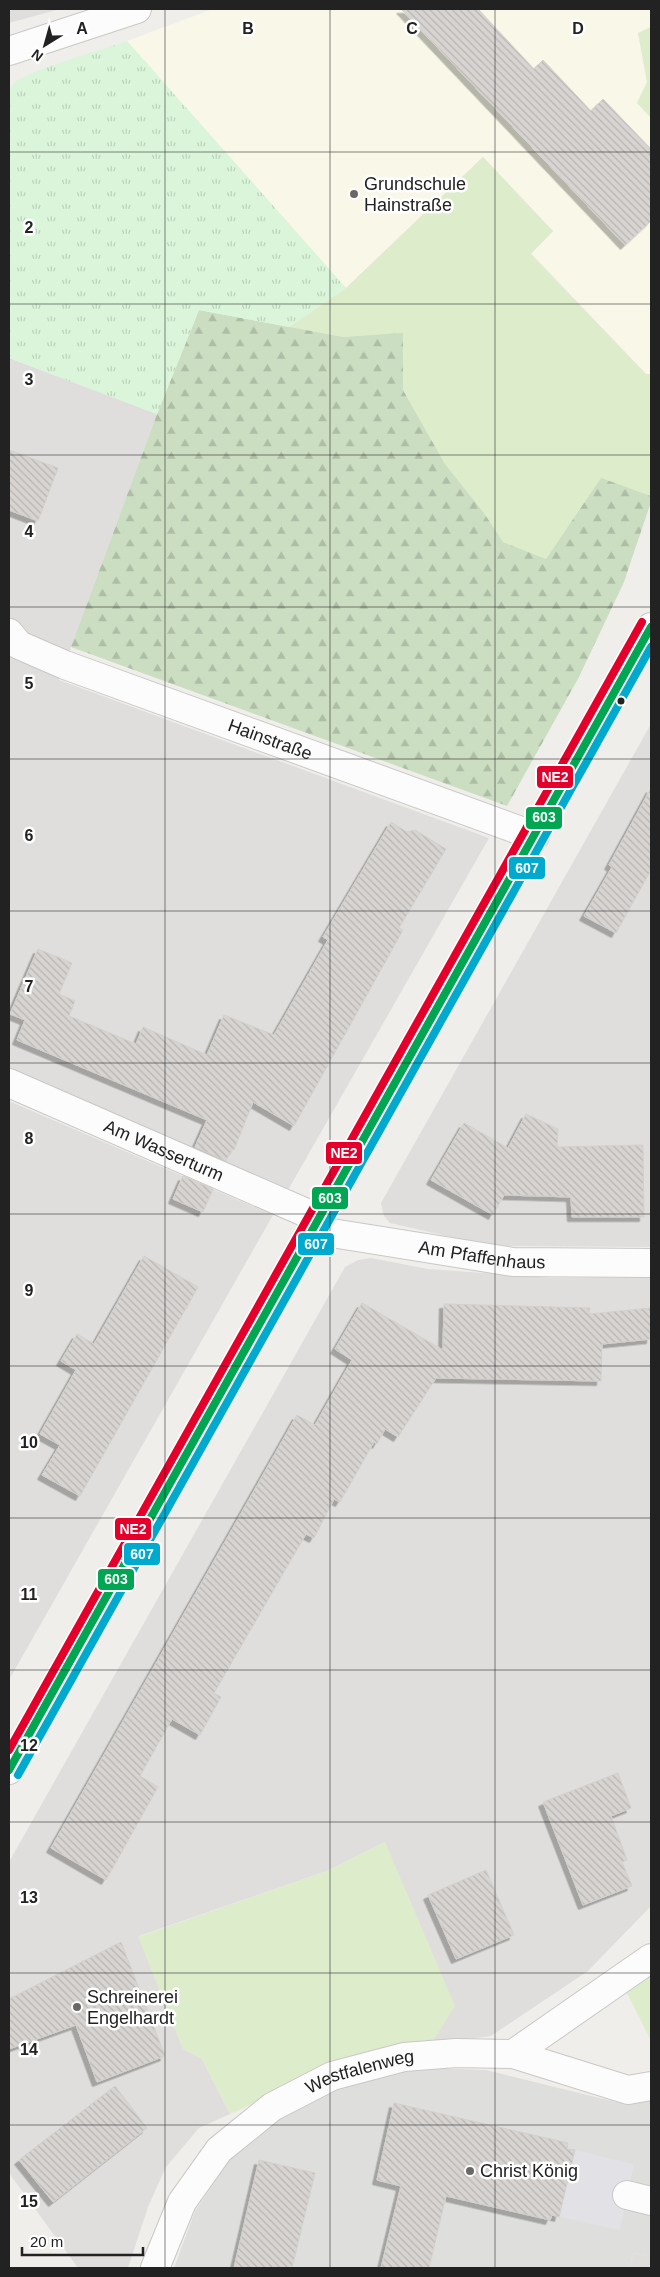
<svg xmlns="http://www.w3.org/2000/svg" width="660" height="2277" font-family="Helvetica,sans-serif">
  <defs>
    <pattern id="forest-firs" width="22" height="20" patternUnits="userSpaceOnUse" patternTransform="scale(1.25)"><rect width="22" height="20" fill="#cbdec1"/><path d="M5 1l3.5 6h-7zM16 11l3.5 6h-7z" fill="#aebea6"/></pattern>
    <pattern id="park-tufts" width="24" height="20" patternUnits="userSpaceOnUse" patternTransform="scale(1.25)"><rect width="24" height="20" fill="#daf5da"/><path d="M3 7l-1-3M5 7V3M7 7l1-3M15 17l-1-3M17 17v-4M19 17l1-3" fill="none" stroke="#bbd2bb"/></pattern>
    <pattern id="building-back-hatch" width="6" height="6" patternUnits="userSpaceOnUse" patternTransform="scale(1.25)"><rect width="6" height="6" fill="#d7d4d2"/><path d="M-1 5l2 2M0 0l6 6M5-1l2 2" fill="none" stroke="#b8b6b4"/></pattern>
    <filter id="shadow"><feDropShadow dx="-4.5" dy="4.5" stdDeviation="0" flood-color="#0004"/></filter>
  </defs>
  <rect width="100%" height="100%" fill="#f0eeeb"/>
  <path fill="#dfdedc" d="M 9,9 L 60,9 L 9,23 Z
    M 9,358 L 157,414 L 59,680 L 489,838 L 288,1190 L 9,1069 Z
    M 651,724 L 651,1247 L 490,1246 L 390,1223 L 384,1216 L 381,1203 Z
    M 9,1101 L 273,1215 L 9,1680 Z
    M 371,1258 L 428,1269 L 552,1278 L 651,1277 L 651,1906 L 588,1971 L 491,2036 L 431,2044 L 385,1842 L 327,1871 L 139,1936 L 183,2049 L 202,2059 L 230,2114 L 199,2128 L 166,2167 L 148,2207 L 128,2268 L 78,2268 L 9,2173 L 9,1862 L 345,1267 L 358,1260 Z
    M 633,2253 L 651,2257 L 651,2268 L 630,2268 Z"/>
  <path fill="#f8f7e8" d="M 213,9 L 651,9 L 651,27 L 638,33 L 647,82 L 638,103 L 651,118 L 651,374 L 646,374 L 531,253 L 553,231 L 483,157 L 346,288 L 127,41 Z"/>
  <path fill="#dededc" d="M 406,2067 L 486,2070 L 628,2105 L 651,2099 L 651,2257 L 633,2253 L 630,2268 L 174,2268 L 195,2211 L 231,2158 L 279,2119 L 335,2085 Z"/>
  <path fill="#ddeccb" d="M 651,27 L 651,118 L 637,103 L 647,82 L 638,33 Z
    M 483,157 L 553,231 L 531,254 L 646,374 L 651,374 L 651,496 L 601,479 L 546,559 L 503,542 L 484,513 L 445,464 L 403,390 L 403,334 L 343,337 L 289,327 L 346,288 Z
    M 385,1842 L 455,2006 L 431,2044 L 325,2071 L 230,2114 L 202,2059 L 183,2049 L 138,1937 L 327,1871 Z
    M 651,1965 L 651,2041 L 627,1993 Z"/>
  <path fill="url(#forest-firs)" d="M 199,310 L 343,337 L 403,333 L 403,390 L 445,464 L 484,513 L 503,542 L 546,559 L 601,478 L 651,496 L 651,502 L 624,582 L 579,677 L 507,806 L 71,647 L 157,414 Z"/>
  <path fill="url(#park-tufts)" d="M 127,41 L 346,288 L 289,327 L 199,310 L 157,414 L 9,358 L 9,145 L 11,144 C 8,127 3,99 13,84 C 22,72 108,48 127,41 Z"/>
  <path fill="#e2e1e5" d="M 575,2150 L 634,2164 L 620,2230 L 559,2217 L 562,2206 L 554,2204 L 564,2159 L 573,2161 Z"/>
  <path fill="url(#building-back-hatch)" stroke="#d3d0cc" filter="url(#shadow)" d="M 401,9 L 478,9 L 534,69 L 543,60 L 591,111 L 603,99 L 651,149 L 651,221 L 625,245 Z
    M 9,450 L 58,468 L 38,521 L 9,510 Z
    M 651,788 L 651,870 L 616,933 L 584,916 L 612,867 L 609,865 Z
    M 391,822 L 407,832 L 415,830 L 446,849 L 399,928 L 403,930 L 294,1126 L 253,1102 L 234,1150 L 232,1149 L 226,1161 L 195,1147 L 207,1120 L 17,1040 L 25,1020 L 10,1014 L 38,949 L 72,963 L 59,994 L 75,1001 L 69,1016 L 136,1044 L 143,1027 L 207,1055 L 224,1015 L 274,1035 L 328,940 L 323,937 Z
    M 526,1114 L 558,1129 L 557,1147 L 643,1145 L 644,1217 L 572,1217 L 571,1197 L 504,1195 L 493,1215 L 431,1180 L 464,1123 L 508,1148 Z
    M 183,1176 L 213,1189 L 203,1212 L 173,1199 Z
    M 144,1256 L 198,1287 L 80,1496 L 42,1475 L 60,1445 L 40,1434 L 76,1370 L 61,1361 L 77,1334 L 94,1344 Z
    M 362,1303 L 443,1350 L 444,1304 L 590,1308 L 589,1314 L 651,1308 L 651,1339 L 602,1344 L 601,1381 L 436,1378 L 398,1437 L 385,1429 L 377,1444 L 374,1442 L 340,1502 L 334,1499 L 314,1538 L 306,1534 L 214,1693 L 221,1697 L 200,1735 L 172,1719 L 140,1776 L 158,1787 L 106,1880 L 51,1848 L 297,1415 L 315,1425 L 352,1360 L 335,1349 Z
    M 618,1773 L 631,1808 L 611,1816 L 627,1860 L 622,1862 L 632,1886 L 583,1905 L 543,1802 Z
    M 486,1870 L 514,1935 L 456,1959 L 428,1895 Z
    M 121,1942 L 165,2056 L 97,2082 L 76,2025 L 9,2049 L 9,1999 Z
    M 115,2086 L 147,2128 L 53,2202 L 19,2160 Z
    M 394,2103 L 568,2143 L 567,2149 L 575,2150 L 559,2217 L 552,2215 L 550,2220 L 446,2196 L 429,2268 L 381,2268 L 401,2186 L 377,2180 Z
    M 259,2160 L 315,2173 L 292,2268 L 234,2268 Z"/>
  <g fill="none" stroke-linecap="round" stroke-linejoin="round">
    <defs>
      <g id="minor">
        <path d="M 9,51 L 137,9"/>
        <path id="s1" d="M 9,633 L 19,645 L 65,665 L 535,836"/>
        <path id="s2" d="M 9,1083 L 318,1218"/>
        <path id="s3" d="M 313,1230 L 513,1262 L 651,1263"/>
        <path d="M 9,1770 L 651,627"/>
        <path d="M 513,2054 L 651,1958"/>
        <path d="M 627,2195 L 651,2201"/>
        <path id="s4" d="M 155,2268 L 182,2202 L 219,2150 L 272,2107 L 332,2076 L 404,2057 L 456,2053 L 513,2054 L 628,2090 L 651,2086"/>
      </g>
    </defs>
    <use href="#minor" stroke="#c9c8c7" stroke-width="30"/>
    <use href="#minor" stroke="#fdfcfc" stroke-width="28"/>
    <defs>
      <path id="bus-1" d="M 9,1770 L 651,627"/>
      <path id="bus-2" d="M 18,1775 L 651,647"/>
      <path id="bus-3" d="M 9,1750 L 642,622"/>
    </defs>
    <use href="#bus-1" stroke="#fff" stroke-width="11"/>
    <use href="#bus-2" stroke="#fff" stroke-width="11"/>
    <use href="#bus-3" stroke="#fff" stroke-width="11"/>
    <use href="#bus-1" stroke="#00a651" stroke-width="8"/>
    <use href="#bus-2" stroke="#00a9ce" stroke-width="8"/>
    <use href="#bus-3" stroke="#e4002b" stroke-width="8"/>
  </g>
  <path fill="none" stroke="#222" stroke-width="1" stroke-opacity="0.55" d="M 165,9 L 165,2268M 330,9 L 330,2268M 495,9 L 495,2268M 9,152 L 651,152M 9,304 L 651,304M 9,455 L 651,455M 9,607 L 651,607M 9,759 L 651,759M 9,911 L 651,911M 9,1063 L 651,1063M 9,1214 L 651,1214M 9,1366 L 651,1366M 9,1518 L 651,1518M 9,1670 L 651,1670M 9,1822 L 651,1822M 9,1973 L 651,1973M 9,2125 L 651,2125"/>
  <g fill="#6a6968" stroke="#fff" stroke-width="2">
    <circle cx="354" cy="194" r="5"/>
    <circle cx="77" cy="2007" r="5"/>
    <circle cx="470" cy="2171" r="5"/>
  </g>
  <circle fill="#222" stroke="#fff" stroke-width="2" cx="621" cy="701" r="4.5"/>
  <g text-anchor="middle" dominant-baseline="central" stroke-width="5" stroke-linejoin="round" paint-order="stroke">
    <g font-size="18" fill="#222" stroke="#fff" text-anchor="start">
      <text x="364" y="184">Grundschule<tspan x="364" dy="21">Hainstraße</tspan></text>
      <text x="87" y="1997">Schreinerei<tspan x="87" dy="21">Engelhardt</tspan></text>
      <text x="480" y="2171">Christ König</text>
    </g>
    <g font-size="18" fill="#222" stroke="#fff">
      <text stroke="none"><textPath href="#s1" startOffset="284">Hainstraße</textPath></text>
      <text stroke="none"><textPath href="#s2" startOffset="169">Am Wasserturm</textPath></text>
      <text stroke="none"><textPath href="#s3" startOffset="171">Am Pfaffenhaus</textPath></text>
      <text stroke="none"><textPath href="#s4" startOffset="299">Westfalenweg</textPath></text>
    </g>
  </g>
  <g font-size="16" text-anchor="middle" font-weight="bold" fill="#222" stroke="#fff" stroke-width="5" stroke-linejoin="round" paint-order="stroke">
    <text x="82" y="34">A</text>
    <text x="248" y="34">B</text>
    <text x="412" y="34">C</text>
    <text x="578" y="34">D</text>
    <text x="29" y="233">2</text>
    <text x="29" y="385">3</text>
    <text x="29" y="537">4</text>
    <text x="29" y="689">5</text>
    <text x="29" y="841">6</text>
    <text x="29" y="992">7</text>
    <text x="29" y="1144">8</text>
    <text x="29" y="1296">9</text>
    <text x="29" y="1448">10</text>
    <text x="29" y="1600">11</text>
    <text x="29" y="1751">12</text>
    <text x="29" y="1903">13</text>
    <text x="29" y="2055">14</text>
    <text x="29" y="2207">15</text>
  </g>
  <g stroke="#fff" stroke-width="2">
    <rect x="536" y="765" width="38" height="24" rx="5" fill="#e4002b"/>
    <rect x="525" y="806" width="38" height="24" rx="5" fill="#00a651"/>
    <rect x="508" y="856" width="38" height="24" rx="5" fill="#00a9ce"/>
    <rect x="325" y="1141" width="38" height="24" rx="5" fill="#e4002b"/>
    <rect x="311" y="1186" width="38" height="24" rx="5" fill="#00a651"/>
    <rect x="297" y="1232" width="38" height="24" rx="5" fill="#00a9ce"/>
    <rect x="114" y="1517" width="38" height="24" rx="5" fill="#e4002b"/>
    <rect x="123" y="1542" width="38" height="24" rx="5" fill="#00a9ce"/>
    <rect x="97" y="1568" width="38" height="23" rx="5" fill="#00a651"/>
  </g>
  <g font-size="14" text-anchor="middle" font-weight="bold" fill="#fff">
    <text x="555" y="782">NE2</text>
    <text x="544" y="822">603</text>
    <text x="527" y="873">607</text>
    <text x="344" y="1158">NE2</text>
    <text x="330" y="1203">603</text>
    <text x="316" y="1249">607</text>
    <text x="133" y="1534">NE2</text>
    <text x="142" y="1559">607</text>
    <text x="116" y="1584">603</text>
  </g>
  <rect width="660" height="2277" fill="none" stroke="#222222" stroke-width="20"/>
  <g transform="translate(45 45) rotate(217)" stroke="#ffffff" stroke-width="4" paint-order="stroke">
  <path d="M0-4L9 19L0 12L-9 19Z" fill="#222222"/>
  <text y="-8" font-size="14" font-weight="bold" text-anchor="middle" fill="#222222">N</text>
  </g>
  <path d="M22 2247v8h121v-8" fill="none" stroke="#222222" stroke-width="2.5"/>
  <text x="30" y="2247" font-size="15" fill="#222222" stroke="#ffffff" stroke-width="4" paint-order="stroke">20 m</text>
</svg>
